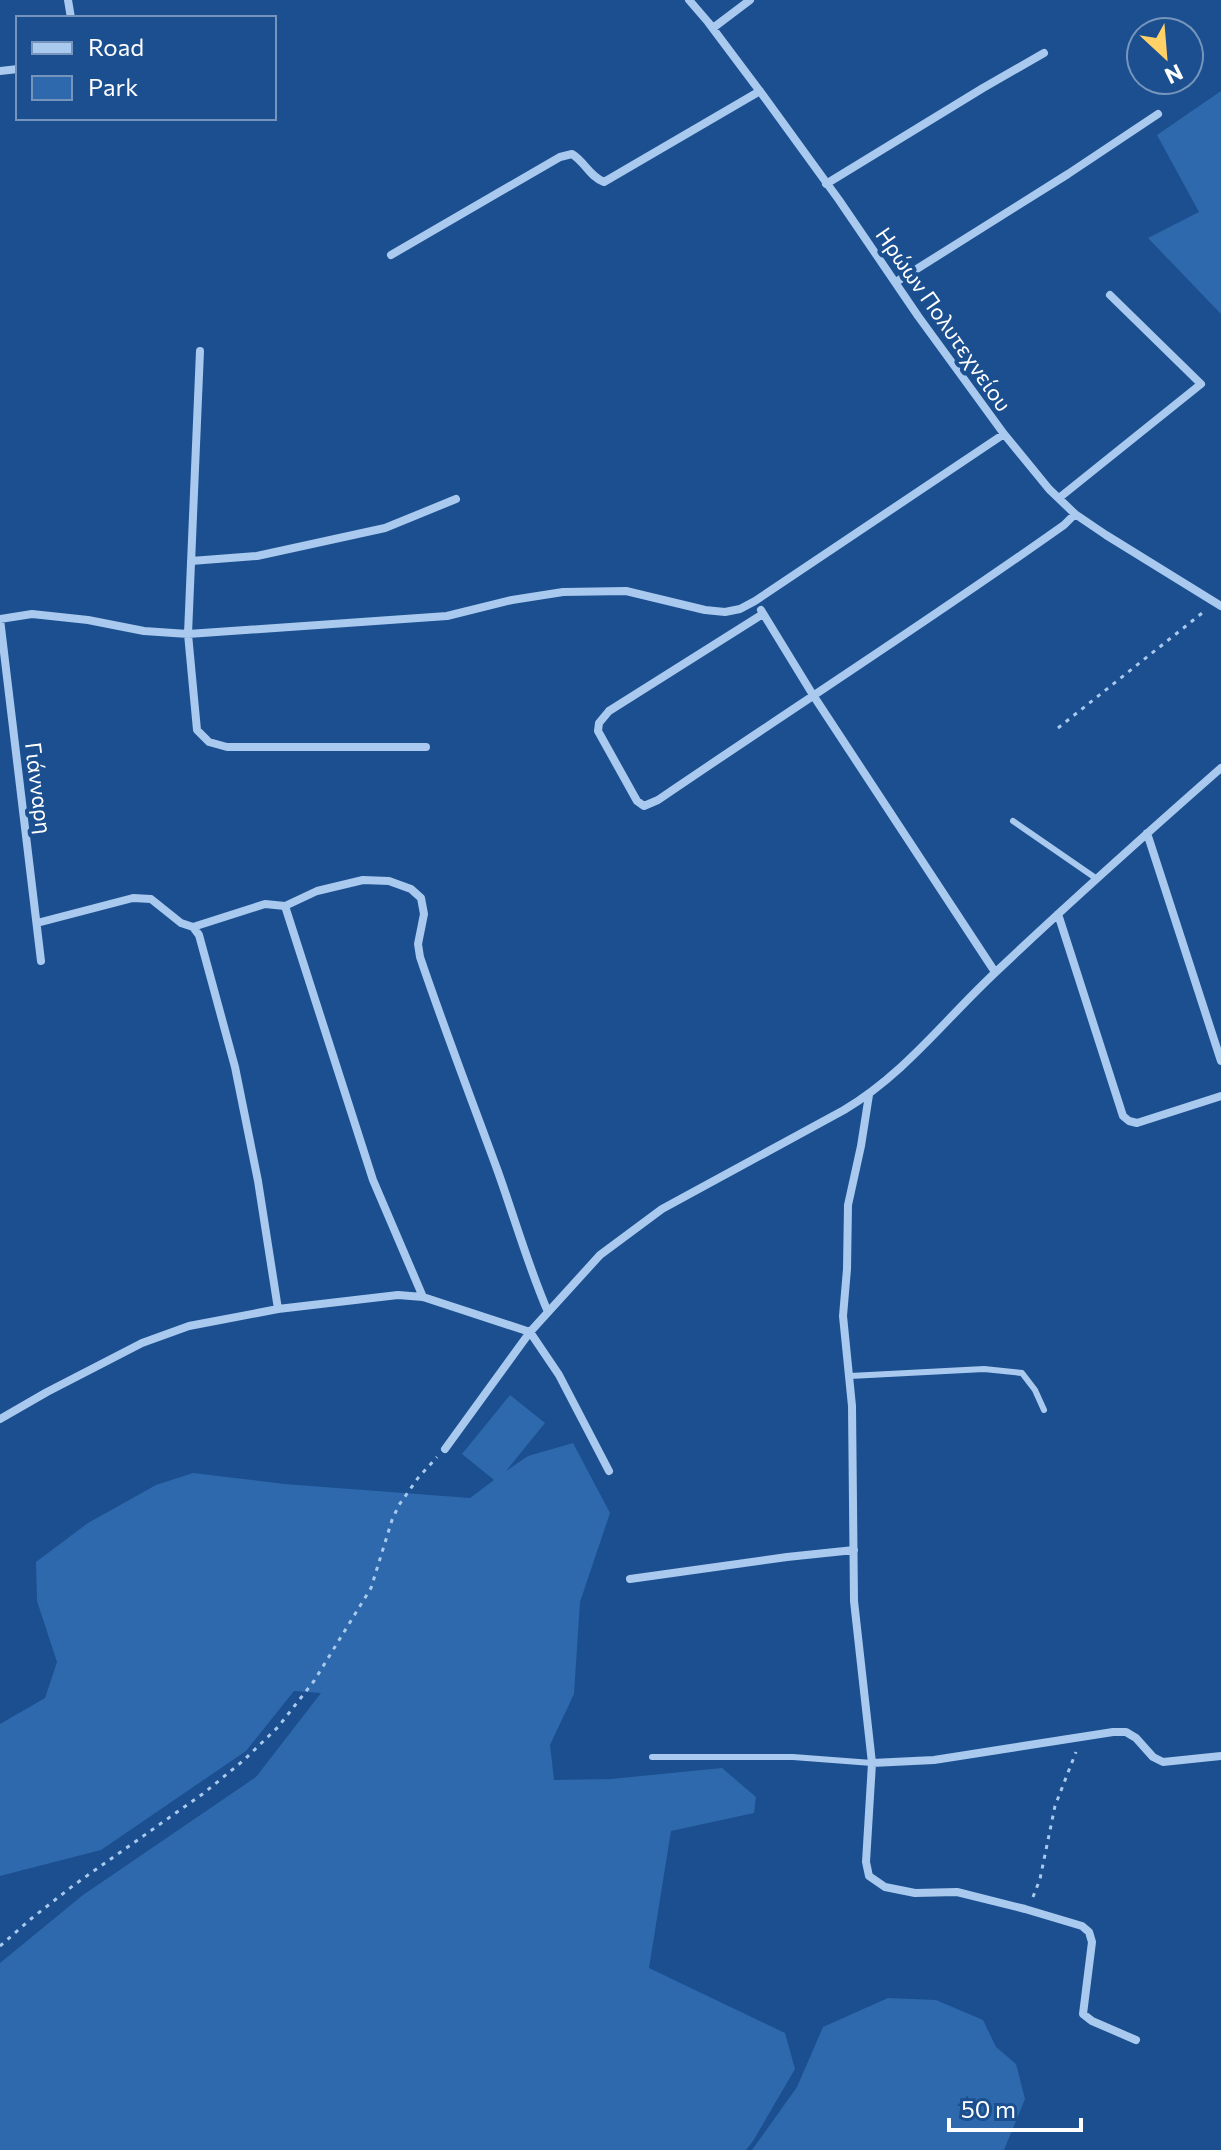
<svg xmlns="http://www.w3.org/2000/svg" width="1221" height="2150" font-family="Commissioner,sans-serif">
  <rect width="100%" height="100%" fill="#1b4f8f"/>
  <path fill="#2e69ad" d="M 1221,91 L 1221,314 L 1148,238 L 1199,212 L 1157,135 Z
    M 510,1395 L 545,1423 L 506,1471 L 528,1456 L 573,1443 L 610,1513 L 580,1602 L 574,1694 L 550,1745 L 554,1780 L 611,1779 L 722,1768 L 756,1797 L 754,1813 L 671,1831 L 649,1968 L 785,2033 L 795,2069 L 753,2141 L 746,2150 L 0,2150 L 0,1963 L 83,1895 L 256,1777 L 321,1693 L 294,1691 L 246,1751 L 101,1850 L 0,1876 L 0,1724 L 45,1698 L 57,1662 L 37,1601 L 36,1562 L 88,1523 L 156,1485 L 193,1473 L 284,1484 L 470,1498 L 494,1480 L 462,1454 Z
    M 888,1998 L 936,2000 L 983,2020 L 996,2047 L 1016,2064 L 1025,2099 L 1004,2150 L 752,2150 L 797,2087 L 823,2027 Z"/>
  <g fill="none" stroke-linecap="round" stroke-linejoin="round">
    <path stroke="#a9c9ee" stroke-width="3" stroke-dasharray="4 6" stroke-linecap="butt" d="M 1058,728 L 1206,610
      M 1033,1897 L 1040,1879 L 1055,1806 L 1076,1752
      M 0,1946 L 32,1918 L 74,1885 L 204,1793 L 244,1760 L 278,1727 L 314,1681 L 371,1588 L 392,1520 L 399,1505 L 418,1478 L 437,1457"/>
    <path stroke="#a9c9ee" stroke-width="6" d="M 1013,821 L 1097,879
      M 850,1376 L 984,1369 L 1022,1373 L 1035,1390 L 1044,1410
      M 652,1757 L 793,1757 L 872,1763"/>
    <path stroke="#a9c9ee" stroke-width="8" d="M 68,0 L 71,18
      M 689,0 L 708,22 L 762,94 L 839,200 L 918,316 L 1004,434 L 1049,489 L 1075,514 L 1106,535 L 1221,606
      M 713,28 L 750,0
      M 0,71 L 18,69
      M 826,184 L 983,88 L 1044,53
      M 391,255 L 560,157 L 572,154 C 585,162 589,176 604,182 L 760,91
      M 896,282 L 1068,174 L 1158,114
      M 200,351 L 188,634 L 197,730 L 209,742 L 227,747 L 426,747
      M 1059,498 L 1201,384 L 1110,295
      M 191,561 L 257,556 L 385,528 L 456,499
      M 761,610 L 813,695 L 995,972
      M 763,614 L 609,711 L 599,723 L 598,731 L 637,801 L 644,806 L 658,800 C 793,708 930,620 1064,525 L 1075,514
      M 0,619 L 32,614 L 88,620 L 144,631 L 188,634 L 447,616 L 512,600 L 563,592 L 626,591 L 705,610 L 725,612 L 740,609 L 755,601 L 1004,434
      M 0,619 L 41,961
      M 1147,833 L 1221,1061
      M 285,906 L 373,1180 L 423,1297
      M 1058,914 L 1123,1116 L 1129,1121 L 1137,1123 L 1221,1096
      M 37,923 L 133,898 L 151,899 L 181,923 L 193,927 L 199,935 L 235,1067 L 258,1181 L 278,1309
      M 193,927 L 265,904 L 285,906 L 317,891 L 363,880 L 389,881 L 411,889 L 421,898 L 424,914 L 418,944 L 420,957 C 444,1028 471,1098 497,1169 C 514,1216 528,1266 548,1312
      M 869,1095 L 861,1146 L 848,1205 L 847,1269 L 843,1316 L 852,1406 L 854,1601 L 872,1763 L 866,1862 L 869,1876 L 885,1887 L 915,1893 L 957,1892 L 1025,1909 L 1082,1926 L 1089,1932 L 1092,1942 L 1083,2014 L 1092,2021 L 1136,2040
      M 0,1419 L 47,1392 L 142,1343 L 189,1326 L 278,1309 L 398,1295 L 423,1297 L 530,1332 L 559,1375 L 609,1471
      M 445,1449 L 530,1332 L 600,1255 L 662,1209 L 844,1110 C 906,1073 946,1018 998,970 C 1071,901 1146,834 1221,768
      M 630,1579 L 787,1557 L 854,1550
      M 872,1763 L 934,1760 L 1113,1732 L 1126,1732 L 1136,1738 L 1153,1757 L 1163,1762 L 1221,1756"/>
  </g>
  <g text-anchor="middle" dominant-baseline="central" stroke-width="8" stroke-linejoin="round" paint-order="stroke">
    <g font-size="22" fill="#fff" stroke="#1b4f8f">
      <text transform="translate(944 319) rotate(55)">Ηρώων Πολυτεχνείου</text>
      <text transform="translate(39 788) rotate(83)">Γιάνναρη</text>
    </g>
  </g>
  <rect x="16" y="16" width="260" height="104" fill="#1b4f8f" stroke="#7695bc" stroke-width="2"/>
  <rect x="32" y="42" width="40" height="12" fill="#a9c9ee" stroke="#7695bc" stroke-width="2"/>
  <text x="88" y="56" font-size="24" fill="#ffffff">Road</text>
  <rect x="32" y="76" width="40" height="24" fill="#2e69ad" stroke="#7695bc" stroke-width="2"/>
  <text x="88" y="96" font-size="24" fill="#ffffff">Park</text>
  <g transform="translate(1165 56) rotate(154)"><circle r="38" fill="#1b4f8f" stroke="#7695bc" stroke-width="2"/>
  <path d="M0-6L14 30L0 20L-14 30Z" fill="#ffd166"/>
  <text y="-12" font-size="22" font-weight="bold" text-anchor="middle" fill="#ffffff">N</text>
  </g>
  <path d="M949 2118v12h132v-12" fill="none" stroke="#ffffff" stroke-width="4"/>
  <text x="961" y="2118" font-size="24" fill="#ffffff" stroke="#1b4f8f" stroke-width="6" paint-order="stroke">50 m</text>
</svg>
